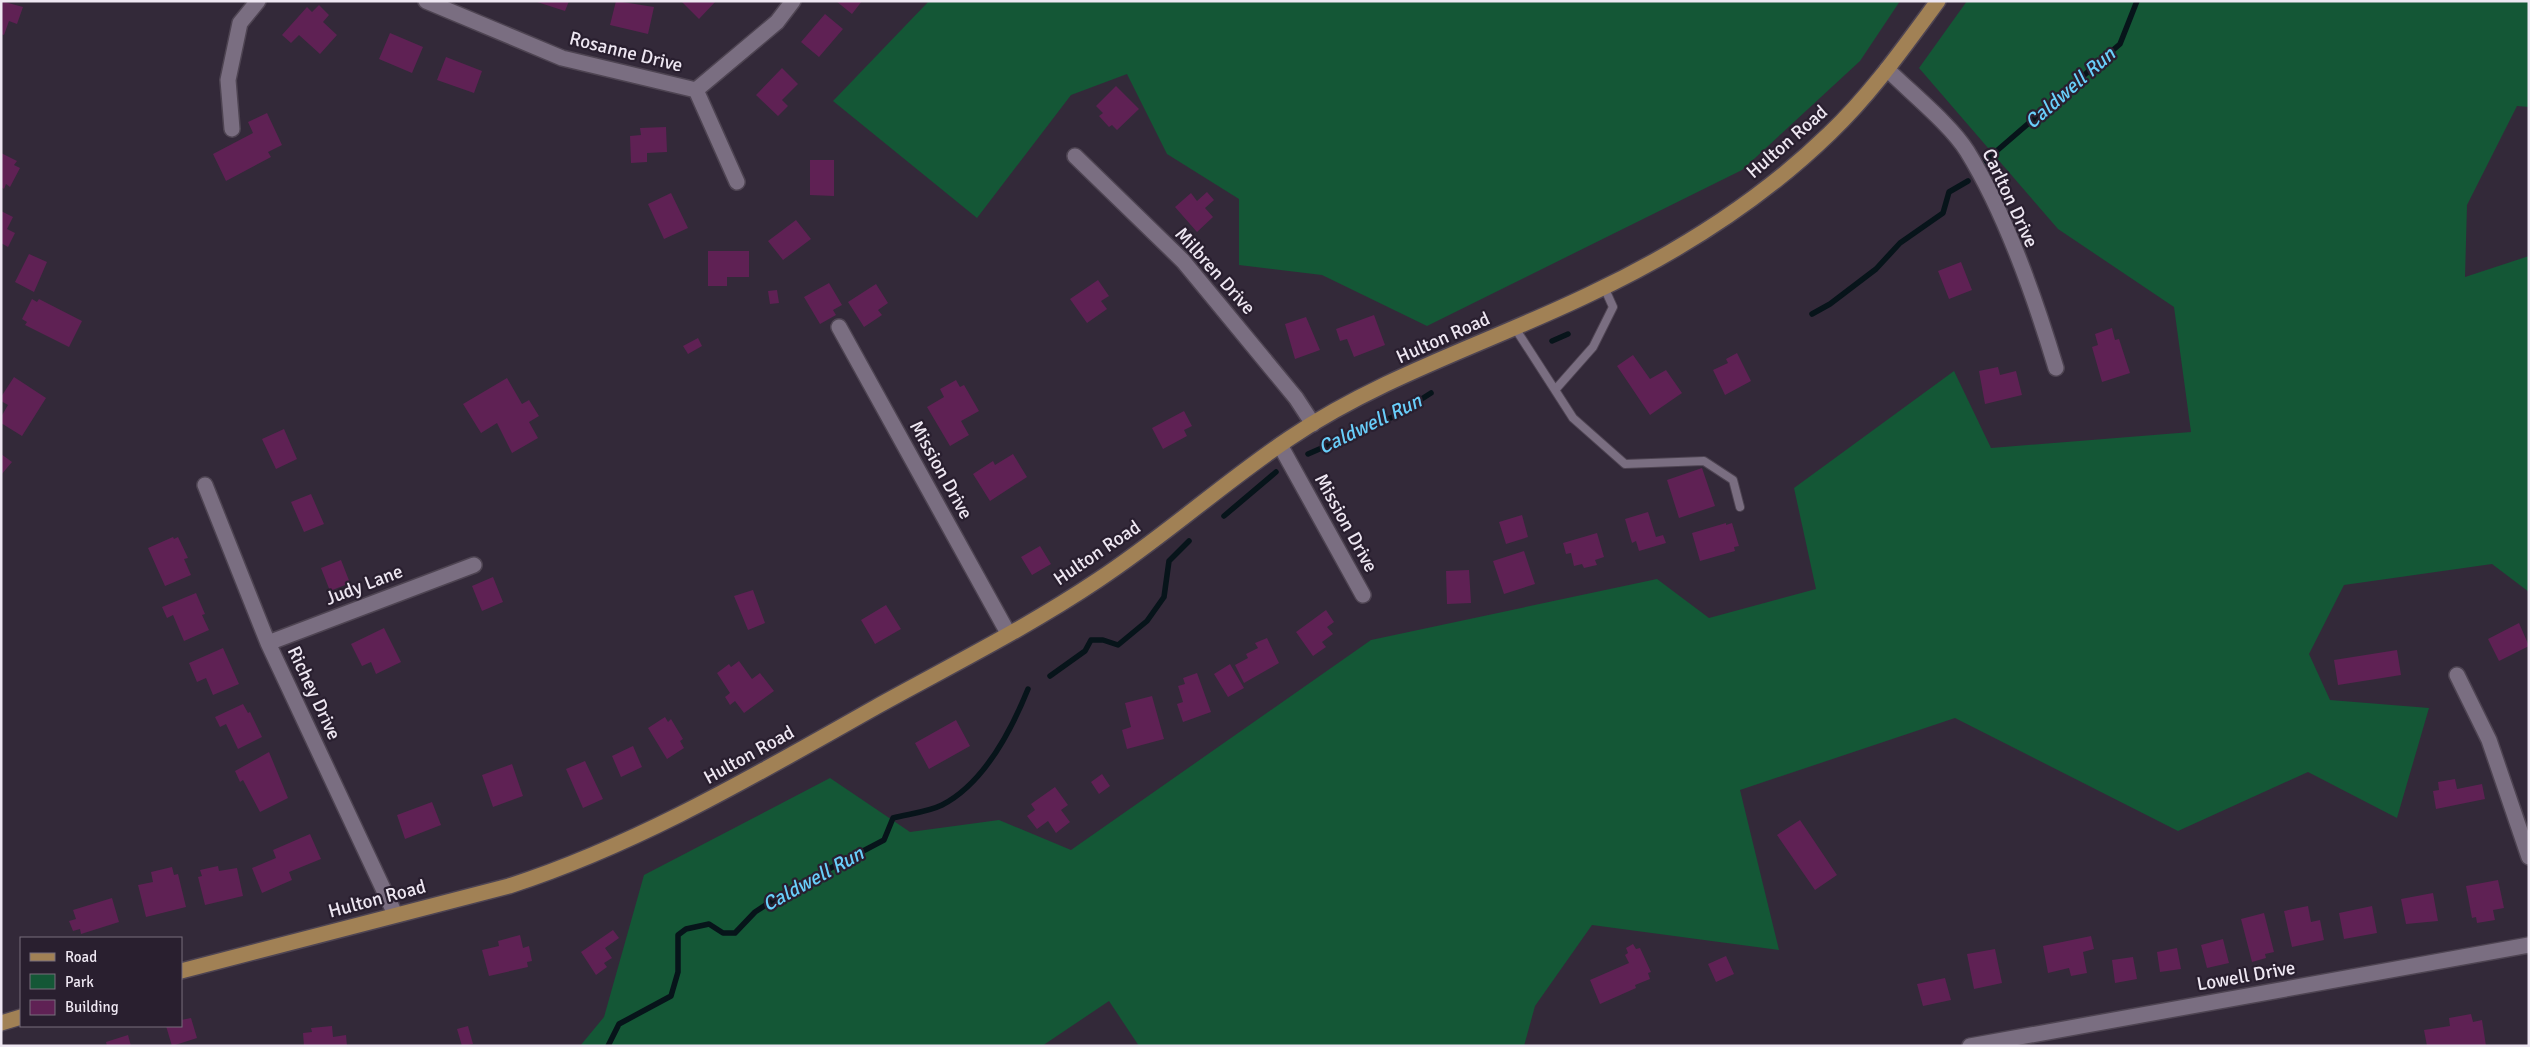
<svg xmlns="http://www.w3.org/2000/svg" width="2530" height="1047" font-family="Signika,sans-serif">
  <rect width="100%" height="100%" fill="#332939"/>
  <path fill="#145736" d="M 929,1 L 1900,1 L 1860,61 L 1742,170 L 1427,326 L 1322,275 L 1239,265 L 1239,199 L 1167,154 L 1127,74 L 1071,95 L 977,218 L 833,101 Z
    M 1967,1 L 2529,1 L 2529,107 L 2517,106 L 2467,205 L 2465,277 L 2529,256 L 2529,592 L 2492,564 L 2344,585 L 2309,654 L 2330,700 L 2429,708 L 2397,818 L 2308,772 L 2178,831 L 1955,718 L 1740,790 L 1779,950 L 1592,925 L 1535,1006 L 1524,1046 L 1139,1046 L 1109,1001 L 1042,1046 L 580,1046 L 604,1017 L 644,875 L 830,778 L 910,832 L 999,820 L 1071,850 L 1371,640 L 1657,579 L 1709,618 L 1816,589 L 1794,488 L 1954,371 L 1991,448 L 2191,432 L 2174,307 L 2058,229 L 1919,68 Z"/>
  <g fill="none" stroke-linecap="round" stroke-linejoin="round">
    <path stroke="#07141a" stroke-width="5.5" d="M 1985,161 L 2120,44 L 2137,1
      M 1812,314 L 1830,304 L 1876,269 L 1900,243 L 1943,213 L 1949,192 L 1968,181
      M 1552,341 L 1568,334
      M 1308,454 L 1395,416 L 1431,393
      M 1224,516 L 1276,472
      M 1050,676 L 1085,651 L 1091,640 L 1103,640 L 1118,645 L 1147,621 L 1164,597 L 1169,561 L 1189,541
      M 608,1046 L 619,1024 L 671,996 L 678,972 L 678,935 L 686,929 L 709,924 L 723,933 L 735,933 L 755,912 L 787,891 L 884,840 L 893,818 C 908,814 928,812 942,805 C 983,784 1011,731 1028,689"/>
  </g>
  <path fill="#5f2154" d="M 1,1 L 23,7 L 17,24 L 9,21 L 4,35 L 1,34 Z
    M 534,1 L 569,1 L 565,11 Z
    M 616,1 L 654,7 L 648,34 L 610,25 Z
    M 681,1 L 716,1 L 699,19 Z
    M 836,1 L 862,1 L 852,14 Z
    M 319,5 L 329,15 L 323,22 L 337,35 L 320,54 L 299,35 L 291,43 L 282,35 L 307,7 L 312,12 Z
    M 825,14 L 843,29 L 819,57 L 801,42 Z
    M 390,33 L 423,47 L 412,73 L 379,59 Z
    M 446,57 L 482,71 L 474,93 L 437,80 Z
    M 782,68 L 798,84 L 782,100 L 788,106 L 778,116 L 756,95 Z
    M 1116,86 L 1139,109 L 1117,130 L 1112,125 L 1109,127 L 1099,116 L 1103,113 L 1096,106 Z
    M 267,113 L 282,145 L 268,152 L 271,157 L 226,181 L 213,154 L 253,133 L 248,122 Z
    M 666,127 L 667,152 L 647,153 L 647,162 L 631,163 L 630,136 L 641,135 L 640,128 Z
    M 1,153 L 17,161 L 14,165 L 20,168 L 10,187 L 6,184 L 4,189 L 1,187 Z
    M 810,160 L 834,160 L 834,196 L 810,195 Z
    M 1207,192 L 1214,200 L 1205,208 L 1213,217 L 1197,232 L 1175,207 L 1191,193 L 1197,201 Z
    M 671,193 L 688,228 L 664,239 L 648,204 Z
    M 1,211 L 13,217 L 7,229 L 15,233 L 8,247 L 1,243 Z
    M 796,220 L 811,239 L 783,260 L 768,241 Z
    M 708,251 L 749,251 L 749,277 L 727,277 L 727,286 L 708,286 Z
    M 29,254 L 47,262 L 34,292 L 15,282 Z
    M 1961,262 L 1972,290 L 1949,299 L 1938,271 Z
    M 1098,280 L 1109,296 L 1101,301 L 1107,309 L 1087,323 L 1070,299 Z
    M 829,283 L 842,305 L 833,310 L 836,315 L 820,324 L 804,297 Z
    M 876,284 L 888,303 L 878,310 L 882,315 L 864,327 L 848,302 Z
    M 777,290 L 779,303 L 770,304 L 768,291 Z
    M 32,299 L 37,302 L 39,299 L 82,321 L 69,347 L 25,325 L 27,322 L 22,319 Z
    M 1374,315 L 1385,345 L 1354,357 L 1347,339 L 1340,341 L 1336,329 Z
    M 1306,317 L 1320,350 L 1295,359 L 1285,324 Z
    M 2112,328 L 2115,340 L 2119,339 L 2130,373 L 2102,382 L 2092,347 L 2098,345 L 2095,334 Z
    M 698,338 L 702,346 L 688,354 L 683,346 Z
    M 1737,353 L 1751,381 L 1725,395 L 1713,370 L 1728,363 L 1726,359 Z
    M 1633,355 L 1650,379 L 1666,370 L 1682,393 L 1650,415 L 1617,366 Z
    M 1998,367 L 2000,375 L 2016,371 L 2022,395 L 1985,404 L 1979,371 Z
    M 14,377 L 46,398 L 22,436 L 1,423 L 1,417 L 8,405 L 1,401 L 1,397 Z
    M 507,378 L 522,404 L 529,400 L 539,416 L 529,422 L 538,438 L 512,453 L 497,423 L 481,433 L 463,404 Z
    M 956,380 L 960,387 L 964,385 L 979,411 L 961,421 L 969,435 L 950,446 L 927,407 L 944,397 L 940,389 Z
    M 1184,411 L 1192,426 L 1184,430 L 1187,436 L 1163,449 L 1152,428 Z
    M 284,429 L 297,459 L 276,469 L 262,439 Z
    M 1,454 L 12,462 L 1,475 Z
    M 1013,454 L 1027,477 L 990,501 L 973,474 L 993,461 L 995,465 Z
    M 1702,468 L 1715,506 L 1679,518 L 1667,480 Z
    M 311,494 L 324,524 L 304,532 L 291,502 Z
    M 1648,512 L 1656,537 L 1663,535 L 1666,543 L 1639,551 L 1636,541 L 1632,543 L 1625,519 Z
    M 1522,515 L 1528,537 L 1506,544 L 1499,522 Z
    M 1726,523 L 1726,525 L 1732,523 L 1739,546 L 1734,547 L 1735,551 L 1700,561 L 1692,533 Z
    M 1597,533 L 1604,557 L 1595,560 L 1597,565 L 1584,568 L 1582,564 L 1574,566 L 1571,553 L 1566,554 L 1563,543 Z
    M 173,537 L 174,539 L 178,537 L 188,558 L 184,559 L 191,575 L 165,586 L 148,548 Z
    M 1040,546 L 1051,564 L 1032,575 L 1021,557 Z
    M 1524,551 L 1535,584 L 1504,594 L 1493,561 Z
    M 341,560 L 350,583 L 330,591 L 321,568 Z
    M 1469,570 L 1471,603 L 1447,604 L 1446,571 Z
    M 493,577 L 503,602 L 482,611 L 472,586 Z
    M 753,590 L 765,623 L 748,630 L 734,596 Z
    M 196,593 L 205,614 L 202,615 L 209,630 L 184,641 L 173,615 L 167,618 L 162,607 Z
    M 886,605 L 901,629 L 875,644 L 861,620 Z
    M 1326,610 L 1334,622 L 1327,627 L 1333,634 L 1322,642 L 1326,647 L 1313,656 L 1296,632 Z
    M 2519,623 L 2529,646 L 2499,661 L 2488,639 Z
    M 384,628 L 401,662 L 376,674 L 371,662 L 362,666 L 351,644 Z
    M 1267,638 L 1279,663 L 1244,683 L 1235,665 L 1248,658 L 1246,654 L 1258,648 L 1255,643 Z
    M 223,648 L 239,684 L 213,695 L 206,678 L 197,682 L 189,663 Z
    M 2397,650 L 2401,675 L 2338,685 L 2334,660 Z
    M 739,661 L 752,679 L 760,673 L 774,691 L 744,713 L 735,701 L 730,705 L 725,697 L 730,693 L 717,673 L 729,664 L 731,667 Z
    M 1230,664 L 1244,688 L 1228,697 L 1214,674 Z
    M 1197,673 L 1211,712 L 1183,722 L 1177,704 L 1183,702 L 1178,686 L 1185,684 L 1183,678 Z
    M 1152,696 L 1164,739 L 1127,749 L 1122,730 L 1131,727 L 1125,703 Z
    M 243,704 L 248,713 L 250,712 L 262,737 L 238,749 L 226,724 L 220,727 L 215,717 Z
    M 665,717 L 668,722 L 671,719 L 683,739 L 680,741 L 684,748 L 667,759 L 648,728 Z
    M 956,720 L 970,746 L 929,769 L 915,743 Z
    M 633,746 L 642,767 L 621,777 L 612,756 Z
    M 269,752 L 288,798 L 260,812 L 243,780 L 240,782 L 235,771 Z
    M 585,761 L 603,799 L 583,808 L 566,769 Z
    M 512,764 L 523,796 L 493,807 L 482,775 Z
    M 1102,774 L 1110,786 L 1099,794 L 1091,782 Z
    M 2455,779 L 2457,789 L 2482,784 L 2485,799 L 2436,809 L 2433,791 L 2439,790 L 2438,782 Z
    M 1055,787 L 1068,805 L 1061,810 L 1070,822 L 1056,833 L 1048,821 L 1037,829 L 1027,816 L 1035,810 L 1031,804 Z
    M 432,802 L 441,825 L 405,839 L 397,815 Z
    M 1800,820 L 1837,875 L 1815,890 L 1777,835 Z
    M 310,834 L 321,859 L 289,872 L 292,880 L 262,893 L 252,868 L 276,858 L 273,850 Z
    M 218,866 L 219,871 L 237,868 L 243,896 L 205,905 L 198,877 L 202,876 L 200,870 Z
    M 172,867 L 174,875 L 178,874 L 186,907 L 146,917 L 138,885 L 153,882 L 151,872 Z
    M 2498,880 L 2504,908 L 2493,910 L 2495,920 L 2477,923 L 2476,917 L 2472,918 L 2466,886 Z
    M 2433,893 L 2438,921 L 2406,924 L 2401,899 Z
    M 112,898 L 119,922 L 81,934 L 80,929 L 73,931 L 69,921 L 76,919 L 73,910 Z
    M 2308,906 L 2311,922 L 2320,920 L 2324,940 L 2292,947 L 2284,911 Z
    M 2372,906 L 2377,933 L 2344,939 L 2339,913 Z
    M 2264,913 L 2274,952 L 2265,954 L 2266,958 L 2252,962 L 2241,919 Z
    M 613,930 L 619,938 L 605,948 L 612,958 L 604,963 L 607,967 L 596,975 L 581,952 Z
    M 520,935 L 523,948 L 529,946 L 532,961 L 527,962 L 528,967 L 489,976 L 482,950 L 499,946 L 498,941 Z
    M 2091,936 L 2094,949 L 2083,952 L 2087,973 L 2071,976 L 2069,968 L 2048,973 L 2043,946 Z
    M 2223,939 L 2229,963 L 2207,968 L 2201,945 Z
    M 1633,944 L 1636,949 L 1640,948 L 1651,972 L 1648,973 L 1650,979 L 1635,985 L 1636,988 L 1600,1004 L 1590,980 L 1629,963 L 1625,955 L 1628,953 L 1626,948 Z
    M 2177,948 L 2181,969 L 2160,972 L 2157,952 Z
    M 1995,949 L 2002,983 L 1974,989 L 1967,954 Z
    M 1726,956 L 1734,974 L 1716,982 L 1708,964 Z
    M 2133,957 L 2137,979 L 2115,983 L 2112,960 Z
    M 1945,978 L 1951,1000 L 1923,1006 L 1917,984 Z
    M 2471,1014 L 2473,1022 L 2482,1020 L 2486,1046 L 2427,1046 L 2424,1030 L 2450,1026 L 2449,1018 Z
    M 191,1018 L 197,1038 L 172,1046 L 166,1026 L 181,1026 L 181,1020 Z
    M 332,1026 L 333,1037 L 346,1035 L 347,1046 L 304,1046 L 303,1033 L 312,1032 L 311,1028 Z
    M 468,1026 L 473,1044 L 462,1046 L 457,1029 Z
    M 128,1035 L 131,1046 L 107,1046 L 106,1042 Z"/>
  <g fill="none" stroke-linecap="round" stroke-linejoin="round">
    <defs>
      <path id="service" d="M 1515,328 L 1573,418 L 1625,464 L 1704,461 L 1733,480 L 1740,507
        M 1555,390 L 1593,347 L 1613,307 L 1604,287"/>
      <path id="minor" d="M 426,1 L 562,58 L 696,90 L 777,22 L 793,1
        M 1887,69 C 1910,92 1951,125 1967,151 C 2006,214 2035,298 2056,368
        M 696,90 L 737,182
        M 232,129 L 228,80 L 240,23 L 258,1
        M 1075,156 L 1183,261 L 1296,398 L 1313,424
        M 839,327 L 1008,633
        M 1280,445 L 1363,595
        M 205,485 L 268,643 L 395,914
        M 268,643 L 474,565
        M 2457,675 L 2489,740 L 2529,857
        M 1970,1046 L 2529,945"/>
      <path id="primary" d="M 181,971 L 509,886 C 639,844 757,774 876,707 C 950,666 1028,627 1098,580 C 1165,536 1224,482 1290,438 C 1382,376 1491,342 1590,294 C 1677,253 1761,200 1830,133 C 1871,94 1904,47 1938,1
        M 1,1023 L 21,1017"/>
    </defs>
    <use href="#service" stroke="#4e4452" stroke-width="10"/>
    <use href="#minor" stroke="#4e4452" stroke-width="18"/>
    <use href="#primary" stroke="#4e4452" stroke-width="18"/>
    <use href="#service" stroke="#7a6e81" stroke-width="8"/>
    <use href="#minor" stroke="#7a6e81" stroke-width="15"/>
    <use href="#primary" stroke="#a18155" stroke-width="15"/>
  </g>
  <g text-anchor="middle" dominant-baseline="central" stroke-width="4.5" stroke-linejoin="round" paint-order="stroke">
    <g font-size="19" fill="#eee7f2" stroke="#291f2f">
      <text transform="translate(626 52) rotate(14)">Rosanne Drive</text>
      <text transform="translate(1787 142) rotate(-41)">Hulton Road</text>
      <text transform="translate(2010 198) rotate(65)">Carlton Drive</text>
      <text transform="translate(1215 271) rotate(48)">Milbren Drive</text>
      <text transform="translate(1443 338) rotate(-24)">Hulton Road</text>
      <text transform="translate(941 470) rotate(61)">Mission Drive</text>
      <text transform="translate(1346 523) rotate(61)">Mission Drive</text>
      <text transform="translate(1097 553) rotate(-34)">Hulton Road</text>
      <text transform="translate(364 585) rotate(-21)">Judy Lane</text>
      <text transform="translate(314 693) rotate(65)">Richey Drive</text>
      <text transform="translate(749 755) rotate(-29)">Hulton Road</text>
      <text transform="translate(377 899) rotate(-15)">Hulton Road</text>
      <text transform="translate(2246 976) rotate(-10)">Lowell Drive</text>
    </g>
    <g font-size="20" font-style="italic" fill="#69cffb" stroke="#291f2f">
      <text transform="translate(2070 88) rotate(-41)">Caldwell Run</text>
      <text transform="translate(1370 424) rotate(-26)">Caldwell Run</text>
      <text transform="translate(813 879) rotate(-29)">Caldwell Run</text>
    </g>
  </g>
  <rect width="2530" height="1047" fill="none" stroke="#eee7f2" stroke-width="5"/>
  <rect x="20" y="937" width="162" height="90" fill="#291f2f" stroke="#786f7d"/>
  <rect x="30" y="953" width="25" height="8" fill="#a18155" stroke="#786f7d"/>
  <text x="65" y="962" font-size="15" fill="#eee7f2">Road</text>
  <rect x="30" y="974" width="25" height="15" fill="#145736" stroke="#786f7d"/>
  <text x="65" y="987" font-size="15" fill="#eee7f2">Park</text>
  <rect x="30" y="1000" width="25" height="15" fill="#5f2154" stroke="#786f7d"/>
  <text x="65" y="1012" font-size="15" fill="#eee7f2">Building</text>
</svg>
